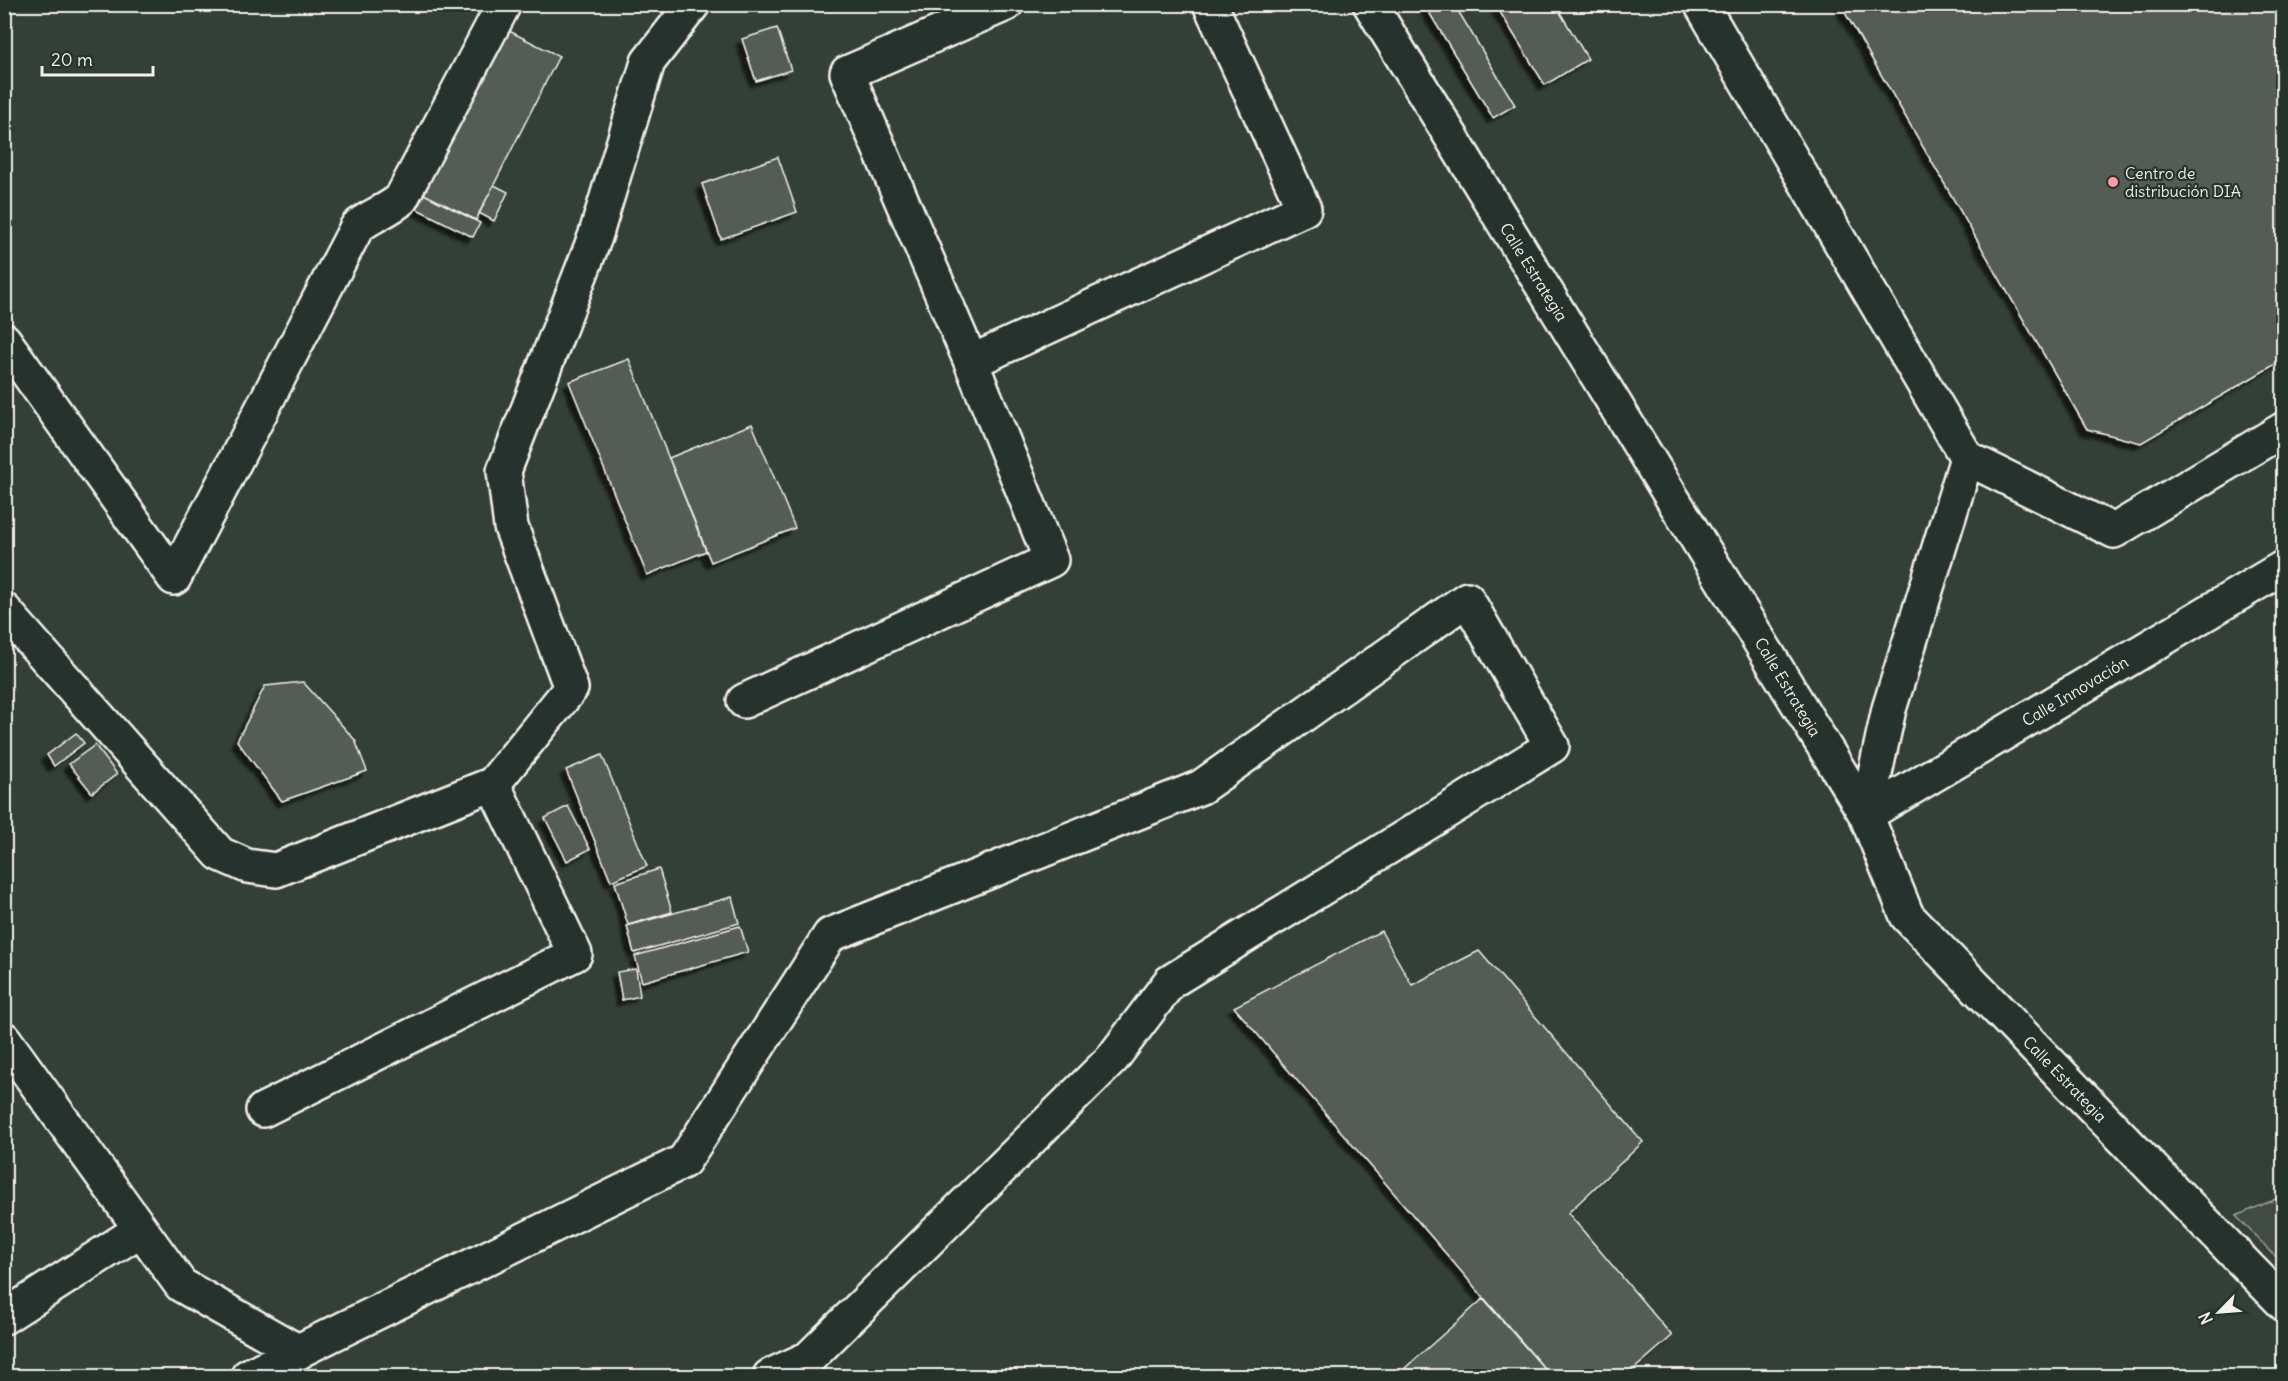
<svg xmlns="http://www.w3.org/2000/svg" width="2288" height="1381" font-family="Delius,sans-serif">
  <defs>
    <filter id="shadow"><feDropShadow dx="-5.5" dy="5.5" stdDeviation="1.5" flood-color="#0009"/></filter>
  </defs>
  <rect width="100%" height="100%" fill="#26332d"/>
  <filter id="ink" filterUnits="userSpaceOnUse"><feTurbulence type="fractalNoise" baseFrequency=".0167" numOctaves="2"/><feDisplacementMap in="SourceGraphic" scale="12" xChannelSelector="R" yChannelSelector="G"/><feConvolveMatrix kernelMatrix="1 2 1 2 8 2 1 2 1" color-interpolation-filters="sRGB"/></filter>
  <g filter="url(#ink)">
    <path fill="#333f39" d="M 5,5 L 2283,5 L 2283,1376 L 5,1376 Z"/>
    <path fill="#414b45" stroke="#9a9e96" stroke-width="1.5" d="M 2283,1196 L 2283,1264 L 2236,1216 Z"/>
    <path fill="#525c55" stroke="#f4f1e8" stroke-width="1.5" filter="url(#shadow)" d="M 1424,4 L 1454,4 L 1515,105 L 1493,118 Z
      M 1495,4 L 1555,4 L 1588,59 L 1545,85 Z
      M 1840,4 L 2284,4 L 2284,359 L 2141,443 L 2087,429 Z
      M 777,28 L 791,70 L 756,81 L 742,39 Z
      M 507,30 L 559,56 L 476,220 L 424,194 Z
      M 778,157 L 797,212 L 721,239 L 702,184 Z
      M 494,185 L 508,192 L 494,221 L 479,213 Z
      M 424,194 L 480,223 L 473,237 L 417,209 Z
      M 629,359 L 706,551 L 647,575 L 569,382 Z
      M 752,424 L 795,528 L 711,562 L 669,458 Z
      M 303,682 L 355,740 L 367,771 L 282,801 L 237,741 L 265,686 Z
      M 76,733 L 84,743 L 54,766 L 47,755 Z
      M 95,745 L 117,774 L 92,793 L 69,764 Z
      M 602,755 L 647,866 L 611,881 L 566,770 Z
      M 568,806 L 590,849 L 567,861 L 545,818 Z
      M 659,869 L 672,912 L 628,925 L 615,883 Z
      M 732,897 L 739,923 L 634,953 L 627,926 Z
      M 740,926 L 748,952 L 642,982 L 635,956 Z
      M 1381,931 L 1412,985 L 1479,951 L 1643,1142 L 1568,1213 L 1672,1336 L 1626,1376 L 1551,1376 L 1234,1007 Z
      M 636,969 L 640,996 L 622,1000 L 617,972 Z
      M 1483,1299 L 1551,1376 L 1412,1376 L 1405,1368 Z"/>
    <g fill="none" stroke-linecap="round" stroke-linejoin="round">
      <defs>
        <path id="minor" d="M 1370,4 L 1866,815 L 1907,916 L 2284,1304
          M 1701,4 L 1967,458 L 2114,531 L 2284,429
          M 4,340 L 174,578 L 357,227 C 371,215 388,211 401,199 L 504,4
          M 971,362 L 847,73 L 1006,4
          M 4,610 L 220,854 L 247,866 L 276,870 L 493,784 L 571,688 L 511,527 L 504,471 L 595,237 L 648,62 L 693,4
          M 744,701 L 1051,560 L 971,362 L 1304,209 L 1210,4
          M 1866,815 L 2284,567
          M 1866,815 L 1889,709 L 1967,458
          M 4,1039 L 181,1285 L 299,1352
          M 263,1110 L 575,954 L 493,784
          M 4,1317 L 140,1230
          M 248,1376 L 684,1161 L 830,935 L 1201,787 L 1467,599 L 1552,746 L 1170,982 L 1112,1059 L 809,1358 L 770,1376"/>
      </defs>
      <use href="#minor" stroke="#f4f1e8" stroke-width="38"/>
      <use href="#minor" stroke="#26332d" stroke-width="33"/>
    </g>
  </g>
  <circle fill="#ff9aa2" stroke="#26332d" stroke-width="2" cx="2113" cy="182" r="6"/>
  <g text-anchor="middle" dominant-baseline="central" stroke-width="4.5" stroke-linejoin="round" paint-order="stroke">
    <g font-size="16" fill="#f4f1e8" stroke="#26332d" text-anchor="start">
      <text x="2125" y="173">Centro de<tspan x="2125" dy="18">distribución DIA</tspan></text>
    </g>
    <g font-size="16" fill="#f4f1e8" stroke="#26332d">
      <text transform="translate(1534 272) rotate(58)">Calle Estrategia</text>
      <text transform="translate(1788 687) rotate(59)">Calle Estrategia</text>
      <text transform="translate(2075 691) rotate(-31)">Calle Innovación</text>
      <text transform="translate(2065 1079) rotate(46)">Calle Estrategia</text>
    </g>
  </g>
  <rect width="2288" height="1381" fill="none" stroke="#26332d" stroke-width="24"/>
  <rect x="12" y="12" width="2264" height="1357" fill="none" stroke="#f4f1e8" stroke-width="2" filter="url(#ink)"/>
  <g transform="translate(2219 1312) rotate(245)" stroke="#26332d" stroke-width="4.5" paint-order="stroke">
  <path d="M0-4.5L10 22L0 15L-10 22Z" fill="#f4f1e8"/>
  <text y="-9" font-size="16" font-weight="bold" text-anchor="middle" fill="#f4f1e8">N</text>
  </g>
  <path d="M42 66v9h111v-9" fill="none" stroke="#f4f1e8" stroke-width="3"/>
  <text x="51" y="66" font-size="18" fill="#f4f1e8" stroke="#26332d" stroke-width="4.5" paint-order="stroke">20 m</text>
</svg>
